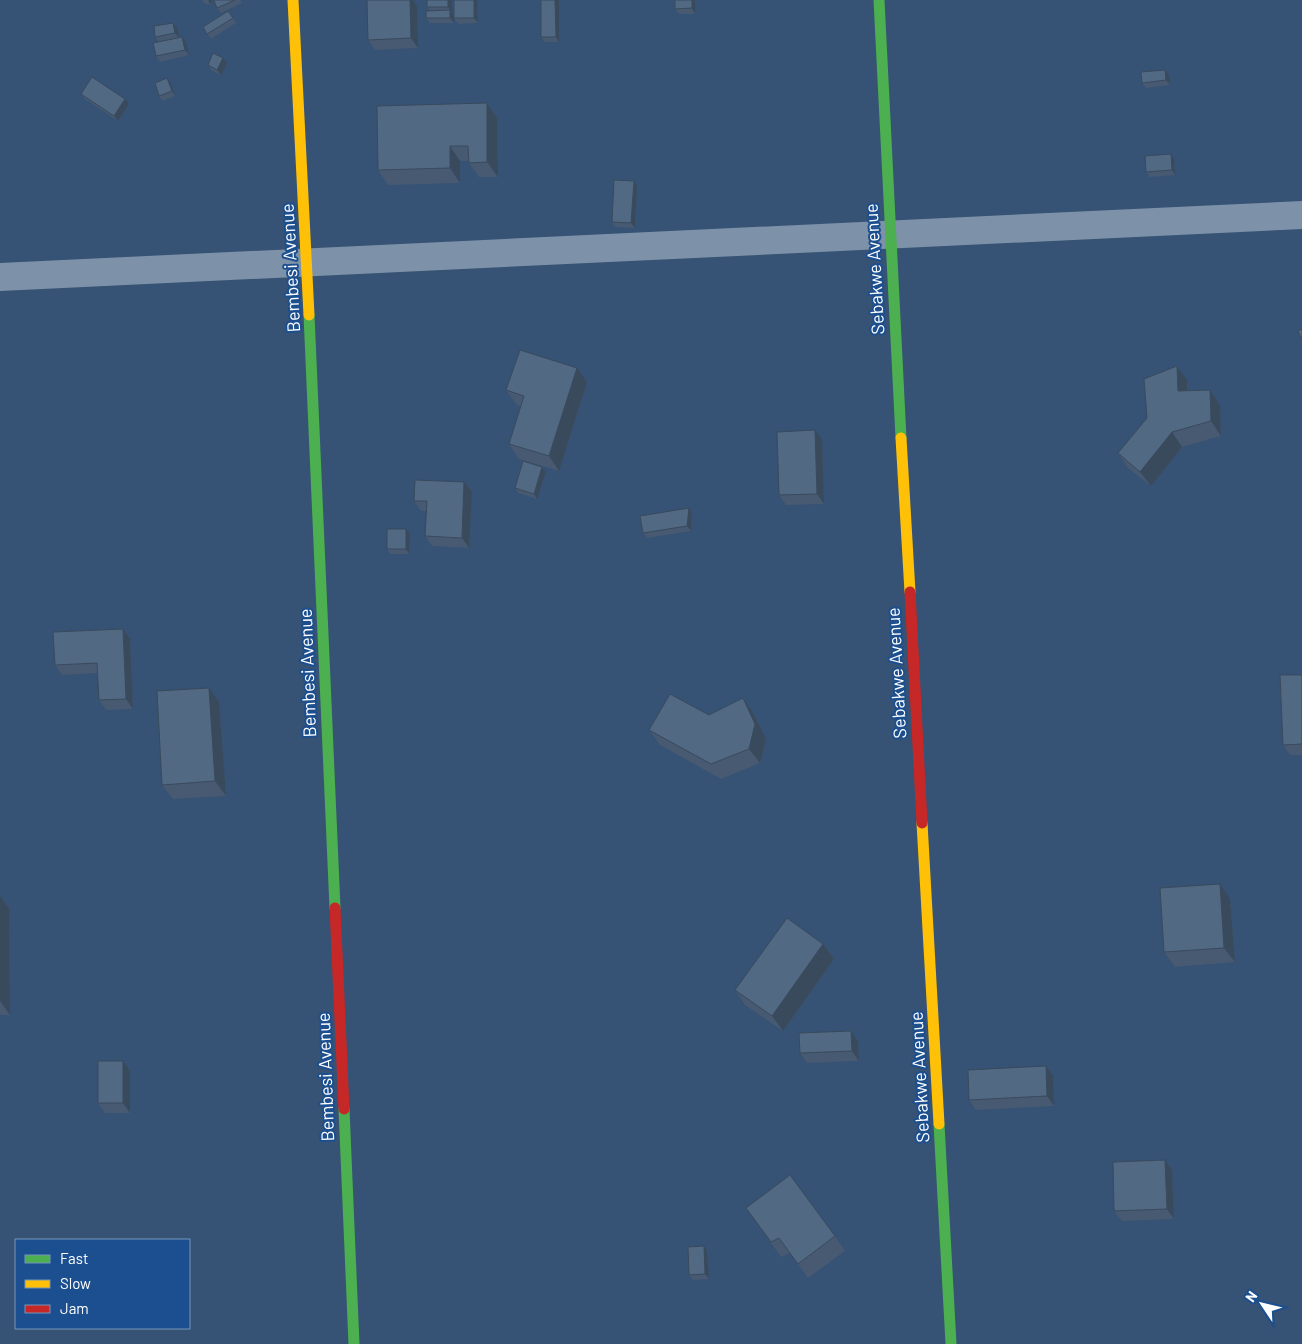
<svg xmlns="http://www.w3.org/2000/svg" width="1302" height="1344" font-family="Barlow,sans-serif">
  <rect width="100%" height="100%" fill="#365274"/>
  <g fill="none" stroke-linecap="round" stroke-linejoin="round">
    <path stroke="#7d92a8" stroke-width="28" d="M 0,277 L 1302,215"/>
    <path stroke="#4caf50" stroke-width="11" d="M 879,0 L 901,438
      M 309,315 L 335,908
      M 344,1109 L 354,1344
      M 939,1124 L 951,1344"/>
    <path stroke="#ffc107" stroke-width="11" d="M 293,0 L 309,315
      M 901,438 L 910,592
      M 922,823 L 939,1124"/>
    <path stroke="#c62828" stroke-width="11" d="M 910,592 L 922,823
      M 335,908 L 344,1109"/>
  </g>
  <path fill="#475a72" d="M 202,0 L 212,0 L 211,5 L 205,4 Z
    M 215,0 L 240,0 L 242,3 L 221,13 L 217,8 Z
    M 367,0 L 415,0 L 413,0 L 417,6 L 418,48 L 375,50 L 368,40 Z
    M 427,0 L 452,0 L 451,12 L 454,15 L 454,23 L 430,23 L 426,18 L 430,11 L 427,7 Z
    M 454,0 L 477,0 L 478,23 L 458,24 L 454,18 Z
    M 559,0 L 559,42 L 545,42 L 541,37 Z
    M 695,0 L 695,14 L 679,14 L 675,9 Z
    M 228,11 L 236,23 L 211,39 L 203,27 Z
    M 177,28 L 179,38 L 186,42 L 189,55 L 160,62 L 156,56 L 159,42 L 155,37 Z
    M 223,58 L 227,63 L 221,75 L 211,70 L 208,65 Z
    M 1169,75 L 1170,85 L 1146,88 L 1142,83 Z
    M 171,84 L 175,96 L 163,101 L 159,96 Z
    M 81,94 L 125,99 L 129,104 L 118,121 L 85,99 Z
    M 487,103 L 497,118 L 498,177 L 479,177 L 469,163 L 469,161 L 460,161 L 460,183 L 388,185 L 378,170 Z
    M 1174,159 L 1175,175 L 1150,177 L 1146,172 Z
    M 634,181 L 637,186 L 635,228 L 615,227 L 612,222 Z
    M 1187,380 L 1188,391 L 1210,390 L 1220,405 L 1221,436 L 1182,447 L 1151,486 L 1128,468 L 1118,453 Z
    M 587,382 L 559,471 L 519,459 L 509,444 L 521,406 L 517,405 L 506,390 Z
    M 822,440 L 824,504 L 786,505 L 779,495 Z
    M 542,467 L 546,472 L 537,499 L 518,493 L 515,488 Z
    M 464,482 L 472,492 L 469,548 L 432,546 L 425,536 L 427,511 L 421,511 L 414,501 Z
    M 692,513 L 691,531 L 647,538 L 643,533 Z
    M 406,529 L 410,534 L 409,554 L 390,554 L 387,549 Z
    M 130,639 L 133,709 L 106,710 L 99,700 L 97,673 L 62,675 L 55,665 Z
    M 1302,675 L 1302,755 L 1290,755 L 1283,745 Z
    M 209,688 L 219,702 L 226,796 L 173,799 L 162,785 Z
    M 753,713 L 766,739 L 760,763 L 721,779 L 660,745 L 649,730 L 709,715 Z
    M 0,896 L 9,908 L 10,1015 L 0,1015 Z
    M 1230,899 L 1235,962 L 1175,967 L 1164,952 Z
    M 823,944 L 834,959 L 783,1031 L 745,1005 L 735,990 Z
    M 851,1031 L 858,1041 L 859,1061 L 807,1063 L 800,1053 Z
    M 123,1061 L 130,1071 L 130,1113 L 105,1113 L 98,1103 Z
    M 1053,1076 L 1054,1106 L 976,1110 L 969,1100 Z
    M 1165,1160 L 1172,1170 L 1174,1219 L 1122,1221 L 1114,1211 Z
    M 746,1208 L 835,1236 L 845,1251 L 808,1278 L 790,1253 L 781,1257 Z
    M 704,1246 L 707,1251 L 709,1279 L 693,1280 L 689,1275 Z"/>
  <path fill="#394a5c" d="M 208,0 L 212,0 L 211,5 Z
    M 410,0 L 413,0 L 417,6 L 418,48 L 411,38 Z
    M 448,0 L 452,0 L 452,12 L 448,7 Z
    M 474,0 L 477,0 L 478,23 L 474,18 Z
    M 555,0 L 559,0 L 559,42 L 556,37 Z
    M 692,0 L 695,0 L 695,14 L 692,8 Z
    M 450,10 L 454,15 L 454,23 L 450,18 Z
    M 173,23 L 177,28 L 179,38 L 175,33 Z
    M 182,37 L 186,42 L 189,55 L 185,50 Z
    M 223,58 L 227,63 L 221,75 L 217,70 Z
    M 1165,70 L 1169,75 L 1170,85 L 1166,80 Z
    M 167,78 L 171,84 L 175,96 L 172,91 Z
    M 125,99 L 129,104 L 118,121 L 114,116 Z
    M 487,103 L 497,118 L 498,177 L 487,162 Z
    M 450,146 L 460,161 L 460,183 L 450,168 Z
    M 1171,154 L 1174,159 L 1175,175 L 1172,170 Z
    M 634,181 L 637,186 L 635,228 L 631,223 Z
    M 1177,366 L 1187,380 L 1188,406 L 1178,391 Z
    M 577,368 L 587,382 L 559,471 L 549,456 Z
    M 1210,390 L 1220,405 L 1221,436 L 1211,421 Z
    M 815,430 L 822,440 L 824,504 L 817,494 Z
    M 1172,432 L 1182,447 L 1151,486 L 1140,472 Z
    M 542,467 L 546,472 L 537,499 L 534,494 Z
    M 464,482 L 472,492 L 469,548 L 462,538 Z
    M 689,508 L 692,513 L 691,531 L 687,526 Z
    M 406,529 L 410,534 L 409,554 L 406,549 Z
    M 123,629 L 130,639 L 133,709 L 126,699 Z
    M 209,688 L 219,702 L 226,796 L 215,781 Z
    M 743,698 L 753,713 L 766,739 L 760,763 L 749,749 Z
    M 1220,884 L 1230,899 L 1235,962 L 1224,948 Z
    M 0,896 L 9,908 L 10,1015 L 0,1001 Z
    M 823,944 L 834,959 L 783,1031 L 772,1016 Z
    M 851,1031 L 858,1041 L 859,1061 L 852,1051 Z
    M 123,1061 L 130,1071 L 130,1113 L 123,1103 Z
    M 1046,1066 L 1053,1076 L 1054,1106 L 1047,1096 Z
    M 1165,1160 L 1172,1170 L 1174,1219 L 1167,1209 Z
    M 704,1246 L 707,1251 L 709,1279 L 705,1274 Z"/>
  <path fill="#526984" stroke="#394a5c" d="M 215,0 L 235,0 L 217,8 L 214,1 Z
    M 367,0 L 410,0 L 411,38 L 368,40 Z
    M 427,0 L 448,0 L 448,7 L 427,7 Z
    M 454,0 L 474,0 L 474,18 L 454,18 Z
    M 541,0 L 555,0 L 556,37 L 541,37 Z
    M 675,0 L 692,0 L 692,8 L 675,9 Z
    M 450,10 L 450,18 L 426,18 L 426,11 Z
    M 228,11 L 233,18 L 207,34 L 203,27 Z
    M 173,23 L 175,33 L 155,37 L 154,26 Z
    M 182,37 L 185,50 L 156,56 L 153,43 Z
    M 213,53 L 223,58 L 217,70 L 208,65 Z
    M 1165,70 L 1166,80 L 1142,83 L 1141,72 Z
    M 92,77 L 125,99 L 114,116 L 81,94 Z
    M 167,78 L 172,91 L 159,96 L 155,83 Z
    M 487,103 L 487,162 L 469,163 L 468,146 L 450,146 L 450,168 L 378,170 L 377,106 Z
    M 1171,154 L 1172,170 L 1146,172 L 1145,156 Z
    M 614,180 L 634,181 L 631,223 L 612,222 Z
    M 1302,329 L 1302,340 L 1298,331 Z
    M 520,350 L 577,368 L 549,456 L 509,444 L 524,396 L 506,390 Z
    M 1177,366 L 1178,391 L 1210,390 L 1211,421 L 1172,432 L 1140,472 L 1118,453 L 1147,418 L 1144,379 Z
    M 815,430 L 817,494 L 779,495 L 777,432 Z
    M 523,461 L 542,467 L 534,494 L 515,488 Z
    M 415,480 L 464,482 L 462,538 L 425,536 L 427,501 L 414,501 Z
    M 689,508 L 687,526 L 643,533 L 640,516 Z
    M 387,529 L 406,529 L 406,549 L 387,549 Z
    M 123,629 L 126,699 L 99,700 L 97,663 L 55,665 L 53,632 Z
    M 1280,675 L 1302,675 L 1302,744 L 1283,745 Z
    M 209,688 L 215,781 L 162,785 L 157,691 Z
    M 670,694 L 709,715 L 743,698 L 755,724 L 749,749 L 711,764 L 649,730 Z
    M 1220,884 L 1224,948 L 1164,952 L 1160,888 Z
    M 787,918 L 823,944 L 772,1016 L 735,990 Z
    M 851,1031 L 852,1051 L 800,1053 L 799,1033 Z
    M 98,1061 L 123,1061 L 123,1103 L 98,1103 Z
    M 1046,1066 L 1047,1096 L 969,1100 L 968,1070 Z
    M 1165,1160 L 1167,1209 L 1114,1211 L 1113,1162 Z
    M 790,1175 L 835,1236 L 798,1264 L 779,1238 L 771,1242 L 746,1208 Z
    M 704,1246 L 705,1274 L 689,1275 L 688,1247 Z"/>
  <g text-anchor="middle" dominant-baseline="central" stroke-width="4" stroke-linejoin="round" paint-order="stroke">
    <g font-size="18" fill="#fff" stroke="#1b4f8f">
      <text transform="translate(290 268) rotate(-93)">Bembesi Avenue</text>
      <text transform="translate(874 269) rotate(-93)">Sebakwe Avenue</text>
      <text transform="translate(307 673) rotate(-92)">Bembesi Avenue</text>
      <text transform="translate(896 673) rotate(-93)">Sebakwe Avenue</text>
      <text transform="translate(325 1077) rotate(-92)">Bembesi Avenue</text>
      <text transform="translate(919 1077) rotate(-93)">Sebakwe Avenue</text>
    </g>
  </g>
  <rect x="15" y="1239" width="175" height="90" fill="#1b4f8f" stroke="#7695bc"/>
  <rect x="25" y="1255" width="25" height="8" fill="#4caf50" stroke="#7695bc"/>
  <text x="60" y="1264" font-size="15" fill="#ffffff">Fast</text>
  <rect x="25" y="1280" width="25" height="8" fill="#ffc107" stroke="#7695bc"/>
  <text x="60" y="1289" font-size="15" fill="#ffffff">Slow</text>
  <rect x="25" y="1305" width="25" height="8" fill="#c62828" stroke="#7695bc"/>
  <text x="60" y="1314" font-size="15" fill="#ffffff">Jam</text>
  <g transform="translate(1262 1304) rotate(305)" stroke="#1b4f8f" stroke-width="4" paint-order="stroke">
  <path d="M0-4L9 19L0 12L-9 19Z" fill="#ffffff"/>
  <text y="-8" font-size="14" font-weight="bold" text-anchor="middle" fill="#ffffff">N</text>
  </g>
</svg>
